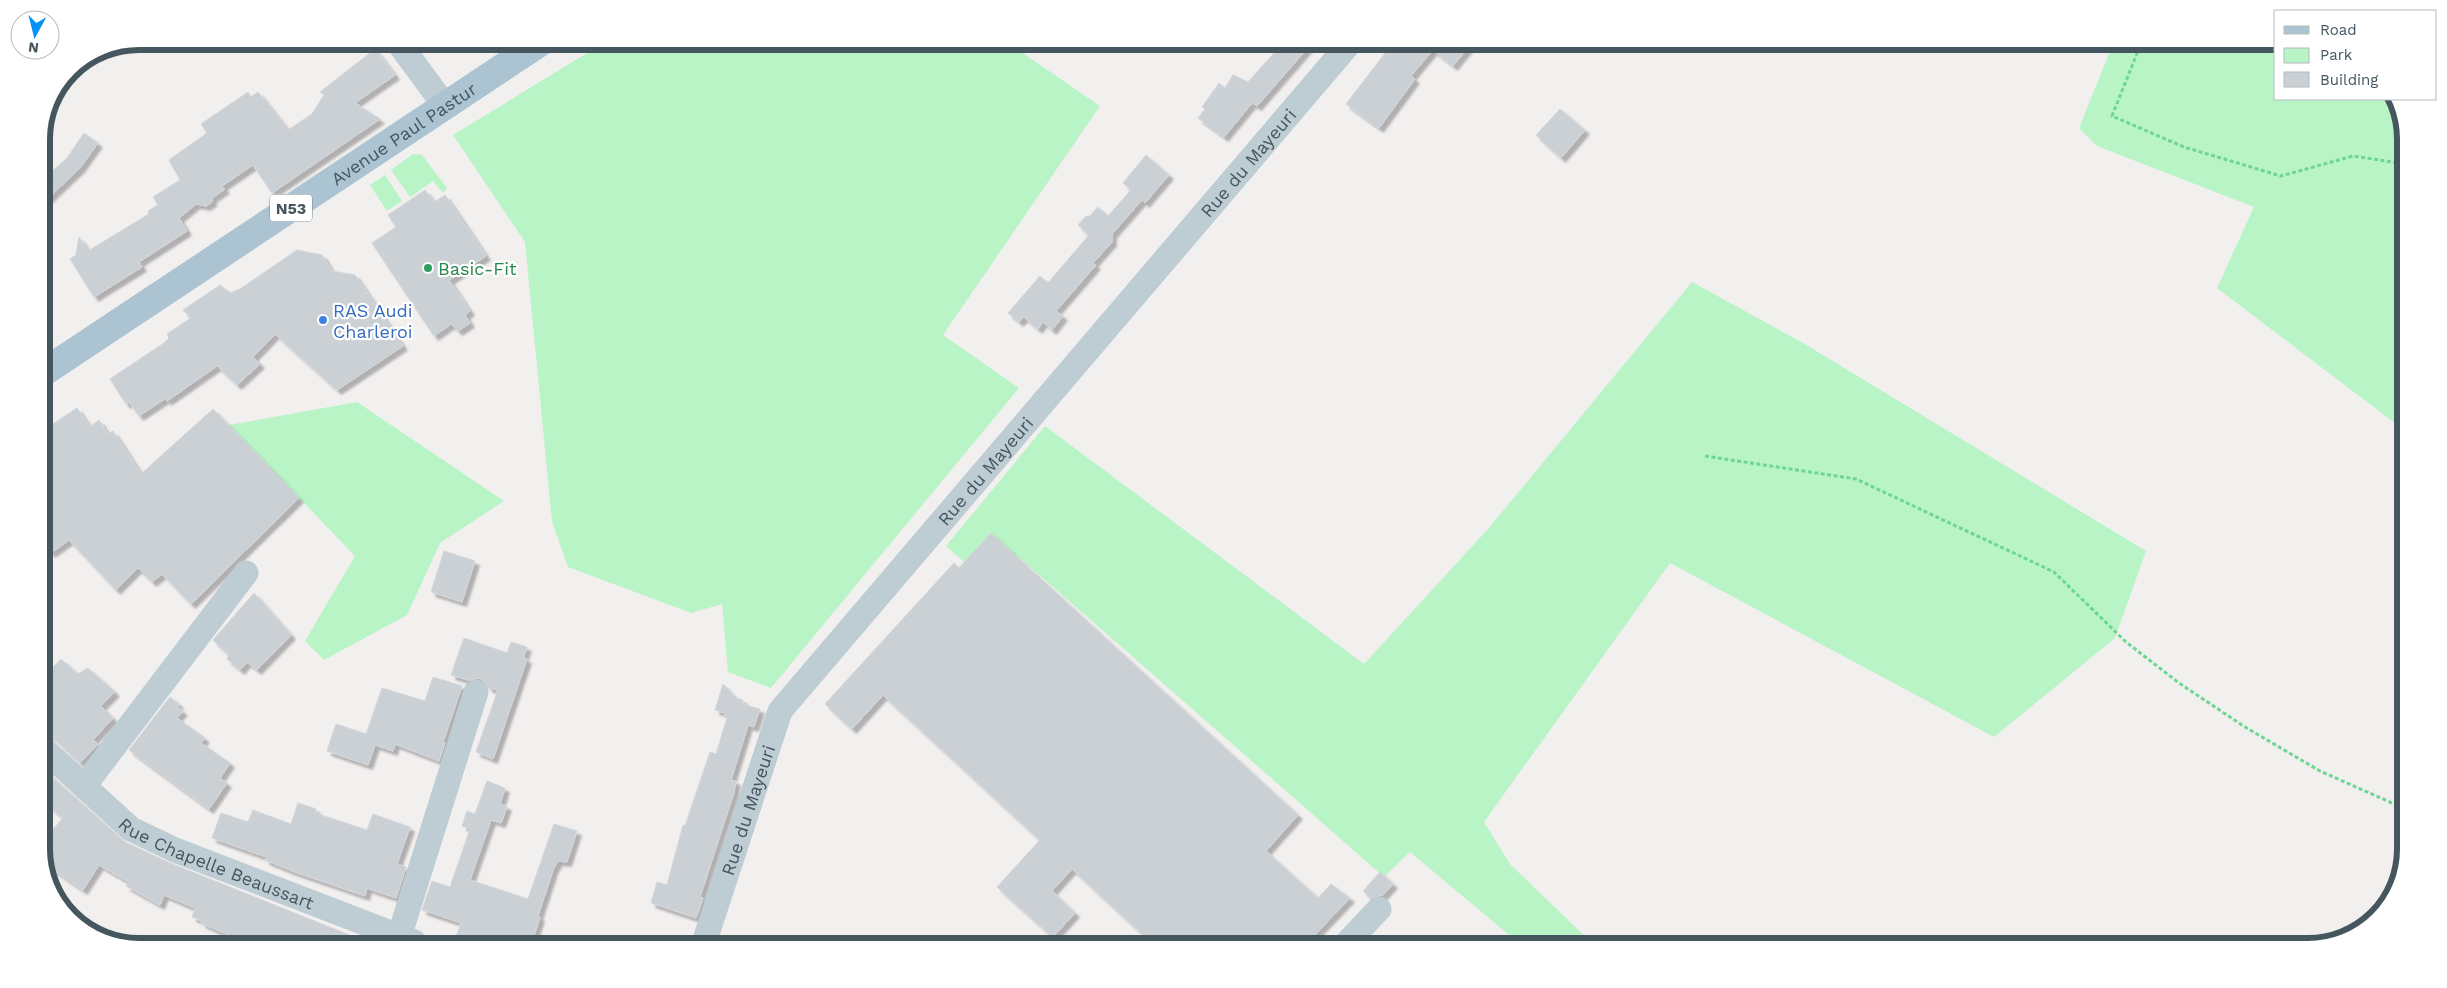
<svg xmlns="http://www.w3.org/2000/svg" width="2447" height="988" font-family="'Work Sans',sans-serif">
  <defs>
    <filter id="shadow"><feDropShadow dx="4.5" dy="4.5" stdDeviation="1" flood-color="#0004"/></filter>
  </defs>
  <rect width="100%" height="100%" fill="#f2efef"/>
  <path fill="#b9f4c7" d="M 605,42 L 1008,43 L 1100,106 L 943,335 L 1019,388 L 771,688 L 728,672 L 722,604 L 691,613 L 568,567 L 552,522 L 525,242 L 453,135 Z
    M 2112,46 L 2276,46 L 2276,99 L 2393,99 L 2406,132 L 2404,430 L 2217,288 L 2254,207 L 2097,146 L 2079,128 Z
    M 413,154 L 422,155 L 447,188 L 443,193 L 433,181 L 410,197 L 391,170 Z
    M 385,175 L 402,201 L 387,211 L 370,185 Z
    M 1692,282 L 1803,343 L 2146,551 L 2115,638 L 1994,737 L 1670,563 L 1484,822 L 1510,864 L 1594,945 L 1521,945 L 1410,852 L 1384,877 L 1020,558 L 991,586 L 946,546 L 1045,426 L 1364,664 L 1488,529 Z
    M 357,402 L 504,501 L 440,543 L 407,615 L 324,660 L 305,641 L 355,556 L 229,425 Z"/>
  <path fill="#cad0d4" stroke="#d2d6db" filter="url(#shadow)" d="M 1282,44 L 1311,44 L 1257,106 L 1252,103 L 1224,137 L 1198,118 L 1205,109 L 1202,107 L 1219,83 L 1225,88 L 1233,75 L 1248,82 Z
    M 1392,44 L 1471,44 L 1453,66 L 1433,50 L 1411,76 L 1415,79 L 1379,128 L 1346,104 Z
    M 375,49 L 395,75 L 355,103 L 380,119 L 272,193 L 253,165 L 222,186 L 225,189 L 212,198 L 212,202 L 206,206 L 196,204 L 179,218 L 187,231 L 139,262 L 142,267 L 94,297 L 70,259 L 76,255 L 79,237 L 88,251 L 149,214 L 148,211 L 158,205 L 153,197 L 180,180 L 169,160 L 207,133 L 201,124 L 248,92 L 251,97 L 258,92 L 288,130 L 312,114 L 324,95 L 320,92 Z
    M 1560,109 L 1585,130 L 1561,158 L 1536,135 Z
    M 84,133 L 98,143 L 80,168 L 41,205 L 41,181 L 67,158 Z
    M 1146,155 L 1169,175 L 1145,203 L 1142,200 L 1112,234 L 1112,242 L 1093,263 L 1096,265 L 1056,311 L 1063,316 L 1052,330 L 1043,322 L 1038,329 L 1024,317 L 1019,322 L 1008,313 L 1040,276 L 1048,283 L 1089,235 L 1078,225 L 1086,216 L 1090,216 L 1098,207 L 1108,216 L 1131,190 L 1123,183 Z
    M 425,190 L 434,202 L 445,195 L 486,256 L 449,280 L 470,311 L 465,315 L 470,323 L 458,331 L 451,324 L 434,336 L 372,243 L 396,227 L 388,215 Z
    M 297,250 L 322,255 L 332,271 L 355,275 L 403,346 L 337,390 L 275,334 L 253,357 L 260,364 L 237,385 L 217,366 L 167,401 L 166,398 L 139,416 L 129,402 L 126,404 L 110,379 L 164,343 L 169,338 L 167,334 L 191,318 L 183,310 L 220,285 L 230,293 L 240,289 Z
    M 77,408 L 90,427 L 99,420 L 108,434 L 113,431 L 141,474 L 213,409 L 299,498 L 191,604 L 162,574 L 152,582 L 138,568 L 116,590 L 69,540 L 51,553 L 41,540 L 41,432 Z
    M 991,533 L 1298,815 L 1266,851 L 1318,898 L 1331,884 L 1350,898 L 1306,944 L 1153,944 L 1072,869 L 1052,891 L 1075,913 L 1053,937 L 997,887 L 1040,840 L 883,695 L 852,729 L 825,704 L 954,563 L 959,568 Z
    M 444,551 L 475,561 L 462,602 L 431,592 Z
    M 254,593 L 291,635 L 257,670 L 247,662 L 240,670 L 227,659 L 229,655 L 213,640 Z
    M 464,638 L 507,653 L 511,642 L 527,647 L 523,658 L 527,659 L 493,759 L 476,752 L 498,690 L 489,688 L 481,678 L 468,680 L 451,675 Z
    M 61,659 L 78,674 L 88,668 L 115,692 L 101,706 L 113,718 L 93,740 L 98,744 L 80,763 L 51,736 L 41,733 L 41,679 Z
    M 433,677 L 462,686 L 443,742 L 445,743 L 439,761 L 395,744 L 393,751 L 375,745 L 368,765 L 327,751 L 336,724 L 366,734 L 382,688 L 425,701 Z
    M 723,684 L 736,698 L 743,700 L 742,704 L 760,709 L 754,727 L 748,725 L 731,780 L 736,781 L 734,792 L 700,897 L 703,898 L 696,918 L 651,903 L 657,882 L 667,885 L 683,825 L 685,826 L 710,752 L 716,754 L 727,718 L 724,717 L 725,713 L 715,710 Z
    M 170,697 L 179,704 L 177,707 L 183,711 L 177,718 L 205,738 L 201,743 L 230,763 L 220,778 L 227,783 L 209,809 L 129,750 Z
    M 41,767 L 125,842 L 170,863 L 367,942 L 245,942 L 201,923 L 202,921 L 192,917 L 195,908 L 164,895 L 160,905 L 126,886 L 129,882 L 99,865 L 83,890 L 45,864 L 41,856 L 41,843 L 63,818 L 41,799 Z
    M 487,781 L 505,788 L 500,804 L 507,806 L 501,823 L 491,820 L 470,880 L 528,899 L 554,824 L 577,831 L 567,862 L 558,861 L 553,870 L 538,916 L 540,917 L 532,942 L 454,942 L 461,923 L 422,910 L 432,881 L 450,887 L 470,829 L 462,826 L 467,811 L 475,814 Z
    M 298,803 L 316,809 L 315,813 L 367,830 L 373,814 L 410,827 L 397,864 L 406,867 L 396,898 L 367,888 L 365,896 L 295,872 L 265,860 L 266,857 L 212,838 L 221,813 L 248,822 L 253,810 L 291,824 Z
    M 1380,872 L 1393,884 L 1383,895 L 1370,898 L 1363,891 Z"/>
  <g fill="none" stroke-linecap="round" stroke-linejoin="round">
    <path stroke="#6dd692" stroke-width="3" stroke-dasharray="4 2.5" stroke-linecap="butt" d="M 2140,46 L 2112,116 L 2184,147 L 2281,176 L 2353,156 L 2405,164
      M 1705,456 L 1856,479 L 2054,572 L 2126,642 L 2179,683 L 2245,727 L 2320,771 L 2401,807"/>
    <g stroke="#beccd3" stroke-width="25">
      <path d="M 398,42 L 445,106"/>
      <path id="s1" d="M 41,747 L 131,829 L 175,850 L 414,942"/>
      <path d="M 84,786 L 246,573"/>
      <path d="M 399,937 L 476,692"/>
      <path id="s2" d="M 704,943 L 780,711 L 1349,44"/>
      <path d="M 1346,944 L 1379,909"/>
    </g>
    <path stroke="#acc4d1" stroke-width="28" id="s3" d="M 41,374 L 541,42"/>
  </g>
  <circle fill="#2e9e5b" stroke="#fff" stroke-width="2" cx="428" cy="268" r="5"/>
  <circle fill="#3f7fe0" stroke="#fff" stroke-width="2" cx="323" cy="320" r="5"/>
  <g text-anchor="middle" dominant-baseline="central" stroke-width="4.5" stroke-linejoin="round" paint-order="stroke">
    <rect fill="#fff" stroke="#7d898f" stroke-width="1" x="270" y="194.5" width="42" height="27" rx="4"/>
    <g font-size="16" font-weight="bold" fill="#45565f">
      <text x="291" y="208">N53</text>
    </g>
    <g font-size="18" fill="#45565f" stroke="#fff">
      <text stroke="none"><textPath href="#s3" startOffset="435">Avenue Paul Pastur</textPath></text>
      <text stroke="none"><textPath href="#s2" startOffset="965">Rue du Mayeuri</textPath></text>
      <text stroke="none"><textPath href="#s2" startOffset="560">Rue du Mayeuri</textPath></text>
      <text stroke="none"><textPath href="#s2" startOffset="140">Rue du Mayeuri</textPath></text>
      <text stroke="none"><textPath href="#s1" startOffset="214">Rue Chapelle Beaussart</textPath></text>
    </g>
    <g font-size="18" fill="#27864d" stroke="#fff" text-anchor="start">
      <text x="438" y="268">Basic-Fit</text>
    </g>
    <g font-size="18" fill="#366cbe" stroke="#fff" text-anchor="start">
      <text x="333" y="310">RAS Audi<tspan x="333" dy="21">Charleroi</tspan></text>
    </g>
  </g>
  <path d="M0 0H2447V988H0ZM139 50H2308A89 89 0 0 1 2397 139V849A89 89 0 0 1 2308 938H139A89 89 0 0 1 50 849V139A89 89 0 0 1 139 50Z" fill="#fff" fill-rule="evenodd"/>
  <path fill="none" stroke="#45565f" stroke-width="6" d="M139 50H2308A89 89 0 0 1 2397 139V849A89 89 0 0 1 2308 938H139A89 89 0 0 1 50 849V139A89 89 0 0 1 139 50Z"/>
  <rect x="2274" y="10" width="162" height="90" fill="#ffffff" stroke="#b5bbbf"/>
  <rect x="2284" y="26" width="25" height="8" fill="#acc4d1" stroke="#b5bbbf"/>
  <text x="2320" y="35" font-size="15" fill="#45565f">Road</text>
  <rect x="2284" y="48" width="25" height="15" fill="#b9f4c7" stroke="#b5bbbf"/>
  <text x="2320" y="60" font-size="15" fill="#45565f">Park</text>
  <rect x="2284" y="72" width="25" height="15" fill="#cad0d4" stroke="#b5bbbf"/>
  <text x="2320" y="85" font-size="15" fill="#45565f">Building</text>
  <g transform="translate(35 35) rotate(187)"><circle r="24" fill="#ffffff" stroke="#b5bbbf"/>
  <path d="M0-4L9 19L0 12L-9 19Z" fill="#0592f5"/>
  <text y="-8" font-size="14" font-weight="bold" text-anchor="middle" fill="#45565f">N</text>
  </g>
</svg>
